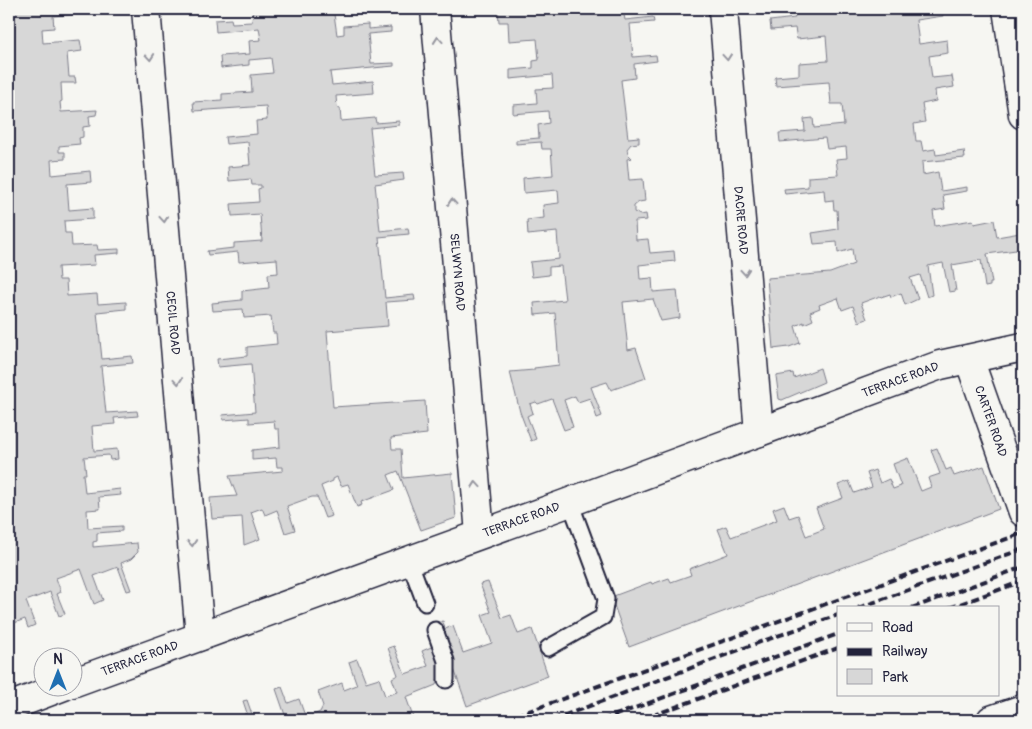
<svg xmlns="http://www.w3.org/2000/svg" width="1032" height="729" font-family="Pangolin,sans-serif">
  <rect width="100%" height="100%" fill="#f6f6f2"/>
  <filter id="ink" filterUnits="userSpaceOnUse"><feTurbulence type="fractalNoise" baseFrequency=".02" numOctaves="2"/><feDisplacementMap in="SourceGraphic" scale="10" xChannelSelector="R" yChannelSelector="G"/><feConvolveMatrix kernelMatrix="1 2 1 2 8 2 1 2 1" color-interpolation-filters="sRGB"/></filter>
  <g filter="url(#ink)">
    <path fill="#d7d7d7" stroke="#7c7c89" d="M 9,9 L 77,9 L 77,14 L 53,16 L 54,28 L 42,29 L 43,43 L 80,40 L 82,51 L 67,53 L 69,77 L 75,77 L 76,83 L 61,83 L 62,101 L 60,102 L 61,112 L 97,110 L 96,115 L 89,116 L 90,126 L 83,127 L 83,137 L 79,138 L 80,144 L 59,146 L 59,152 L 65,152 L 65,159 L 51,160 L 52,175 L 90,171 L 91,182 L 67,184 L 69,210 L 93,208 L 93,219 L 64,221 L 65,233 L 71,233 L 72,246 L 97,245 L 98,250 L 119,249 L 119,253 L 94,255 L 95,265 L 58,267 L 59,280 L 66,280 L 67,296 L 97,294 L 98,304 L 126,302 L 126,309 L 97,312 L 102,359 L 132,356 L 133,363 L 101,366 L 106,413 L 137,411 L 138,416 L 114,418 L 115,424 L 92,426 L 94,451 L 117,449 L 118,459 L 110,460 L 109,455 L 84,457 L 86,474 L 83,474 L 85,493 L 120,489 L 121,495 L 99,497 L 100,509 L 87,510 L 88,528 L 122,526 L 122,531 L 97,533 L 97,541 L 93,542 L 93,547 L 137,543 L 138,552 L 131,559 L 121,563 L 131,590 L 127,591 L 118,567 L 94,576 L 103,600 L 94,604 L 81,569 L 56,578 L 61,592 L 57,594 L 65,614 L 59,616 L 50,592 L 26,601 L 35,625 L 28,628 L 25,619 L 9,625 Z
      M 253,9 L 331,9 L 331,14 L 334,14 L 337,35 L 344,34 L 344,26 L 368,24 L 368,29 L 391,27 L 391,32 L 368,34 L 371,64 L 394,63 L 394,66 L 330,72 L 332,85 L 373,81 L 374,93 L 336,96 L 337,108 L 340,108 L 341,121 L 375,118 L 376,123 L 399,121 L 399,125 L 370,128 L 375,175 L 403,173 L 404,180 L 375,184 L 380,231 L 408,228 L 409,234 L 379,237 L 385,298 L 414,295 L 415,300 L 386,302 L 388,326 L 327,331 L 333,407 L 425,401 L 427,434 L 391,438 L 392,449 L 401,449 L 403,478 L 452,473 L 456,518 L 421,530 L 398,471 L 388,475 L 394,490 L 361,502 L 362,505 L 357,507 L 348,484 L 341,486 L 337,477 L 333,479 L 333,481 L 321,486 L 332,516 L 325,518 L 317,497 L 312,497 L 287,506 L 295,530 L 285,533 L 277,510 L 265,515 L 262,508 L 251,512 L 260,539 L 244,545 L 242,517 L 212,519 L 210,498 L 237,496 L 229,476 L 283,471 L 283,467 L 277,467 L 276,458 L 252,460 L 252,450 L 280,447 L 279,429 L 275,429 L 274,421 L 249,423 L 249,418 L 223,420 L 222,415 L 255,412 L 251,364 L 218,367 L 217,359 L 247,356 L 247,347 L 277,344 L 276,333 L 273,333 L 271,316 L 244,318 L 243,309 L 213,311 L 212,303 L 242,300 L 242,291 L 269,288 L 268,274 L 278,273 L 277,259 L 239,262 L 238,252 L 208,255 L 207,251 L 234,248 L 234,243 L 262,241 L 260,214 L 232,216 L 231,204 L 259,202 L 258,189 L 261,188 L 261,185 L 252,185 L 251,179 L 229,181 L 228,167 L 250,165 L 248,142 L 226,144 L 225,137 L 257,134 L 256,121 L 267,120 L 266,106 L 194,111 L 193,102 L 222,100 L 222,94 L 252,92 L 251,75 L 273,73 L 271,58 L 249,60 L 249,65 L 221,68 L 220,56 L 250,54 L 249,41 L 261,40 L 259,28 L 216,32 L 215,20 L 231,19 L 232,23 L 252,22 Z
      M 509,9 L 623,9 L 625,20 L 653,17 L 654,22 L 630,24 L 633,57 L 656,55 L 657,61 L 634,64 L 635,78 L 621,80 L 628,138 L 639,137 L 639,143 L 631,144 L 627,149 L 628,154 L 632,158 L 627,159 L 629,180 L 643,179 L 645,201 L 639,202 L 634,206 L 634,212 L 640,215 L 646,214 L 647,220 L 635,221 L 636,240 L 648,239 L 650,253 L 674,251 L 675,261 L 639,265 L 640,279 L 652,278 L 653,292 L 677,290 L 680,318 L 661,321 L 653,299 L 623,302 L 628,350 L 636,348 L 646,378 L 611,390 L 607,382 L 591,387 L 602,416 L 597,418 L 590,398 L 578,402 L 575,396 L 564,400 L 573,427 L 564,430 L 552,399 L 538,404 L 536,402 L 530,404 L 533,413 L 527,416 L 536,439 L 531,441 L 520,412 L 510,372 L 534,370 L 534,368 L 559,365 L 555,313 L 535,315 L 534,303 L 565,300 L 561,266 L 549,267 L 549,275 L 532,277 L 530,262 L 559,259 L 557,232 L 528,235 L 527,220 L 544,218 L 543,205 L 559,203 L 558,190 L 524,193 L 523,178 L 553,175 L 551,149 L 542,149 L 541,142 L 516,144 L 516,140 L 539,138 L 538,125 L 549,123 L 548,111 L 513,114 L 513,105 L 537,103 L 536,89 L 553,88 L 552,75 L 510,79 L 510,70 L 533,68 L 533,61 L 539,60 L 537,39 L 509,41 L 508,22 L 499,22 L 498,10 Z
      M 794,9 L 942,9 L 943,16 L 916,20 L 919,44 L 947,40 L 948,53 L 929,56 L 932,78 L 952,76 L 954,87 L 935,90 L 936,101 L 922,104 L 925,122 L 914,124 L 916,141 L 921,141 L 923,151 L 935,149 L 936,155 L 964,151 L 965,158 L 922,162 L 923,175 L 938,172 L 941,191 L 967,187 L 967,191 L 943,195 L 945,209 L 933,211 L 935,226 L 973,220 L 974,224 L 994,220 L 997,237 L 1020,233 L 1023,249 L 987,254 L 992,283 L 990,283 L 990,286 L 985,287 L 981,260 L 952,265 L 956,291 L 949,292 L 943,263 L 928,266 L 932,295 L 927,297 L 920,275 L 910,278 L 918,299 L 905,305 L 901,293 L 891,297 L 890,294 L 881,297 L 880,296 L 861,303 L 867,319 L 859,322 L 853,306 L 842,310 L 838,298 L 819,305 L 820,308 L 810,312 L 813,320 L 804,324 L 804,322 L 795,326 L 800,343 L 789,347 L 773,349 L 767,278 L 830,273 L 854,264 L 852,249 L 838,253 L 837,242 L 814,244 L 812,233 L 838,229 L 837,210 L 834,210 L 833,200 L 825,201 L 824,190 L 785,194 L 784,189 L 808,187 L 808,177 L 838,175 L 836,159 L 847,158 L 846,147 L 827,149 L 825,138 L 780,142 L 779,133 L 805,131 L 804,119 L 813,118 L 814,128 L 844,125 L 842,104 L 831,104 L 829,82 L 776,86 L 775,77 L 799,75 L 799,63 L 828,61 L 826,36 L 797,39 L 795,28 L 771,30 L 770,21 L 795,18 Z
      M 820,368 L 824,382 L 782,400 L 779,399 L 776,376 L 793,373 L 794,378 Z
      M 937,448 L 946,470 L 951,468 L 954,476 L 984,466 L 999,509 L 629,647 L 611,597 L 651,582 L 652,584 L 669,578 L 671,582 L 691,575 L 689,569 L 728,554 L 718,529 L 726,526 L 731,537 L 777,520 L 773,509 L 784,505 L 789,518 L 798,515 L 806,536 L 824,529 L 816,508 L 843,498 L 838,485 L 849,481 L 854,493 L 872,487 L 867,473 L 875,470 L 880,483 L 889,479 L 893,489 L 901,486 L 893,464 L 908,458 L 921,491 L 931,487 L 928,478 L 940,474 L 931,450 Z
      M 488,582 L 502,618 L 511,615 L 518,634 L 532,629 L 548,676 L 467,706 L 438,623 L 443,621 L 445,629 L 453,626 L 463,653 L 492,643 L 482,615 L 491,612 L 480,584 Z
      M 436,645 L 441,663 L 436,685 L 406,697 L 414,720 L 273,720 L 272,719 L 285,715 L 276,689 L 282,687 L 288,703 L 299,699 L 304,713 L 311,716 L 320,712 L 323,706 L 318,692 L 342,683 L 344,690 L 357,685 L 349,662 L 357,659 L 366,682 L 379,678 L 385,696 L 397,692 L 392,678 L 398,675 L 388,648 L 394,646 L 405,674 L 428,666 L 422,651 Z
      M 247,700 L 254,720 L 246,720 L 244,714 L 247,713 L 243,701 Z"/>
    <g fill="none" stroke-linecap="round" stroke-linejoin="round">
      <defs>
        <path id="service" d="M 409,560 L 425,603
          M 435,630 L 446,661 L 446,680
          M 548,648 L 603,617 L 606,599 L 570,502"/>
        <g id="minor">
          <path id="s1" d="M 146,9 L 200,636"/>
          <path id="s2" d="M 435,9 L 480,534"/>
          <path id="s3" d="M 723,9 L 759,432"/>
          <path d="M 1007,9 L 1023,115"/>
          <path id="s4" d="M 969,359 L 1023,512"/>
          <path id="s5" d="M 72,683 L 562,505 L 940,365 L 1023,347"/>
          <path d="M 9,707 L 64,686"/>
          <path d="M 991,720 L 1023,709"/>
        </g>
      </defs>
      <use href="#service" stroke="#22223b" stroke-width="19"/>
      <use href="#minor" stroke="#22223b" stroke-width="31"/>
      <use href="#service" stroke="#f6f6f2" stroke-width="15"/>
      <use href="#minor" stroke="#f6f6f2" stroke-width="28"/>
      <path stroke="#22223b" stroke-width="4" stroke-dasharray="8 4" stroke-linecap="butt" d="M 858,608 L 1023,549
        M 912,608 L 1023,567
        M 949,608 L 1023,581
        M 504,720 L 1023,533
        M 552,720 L 763,641 L 838,615
        M 602,720 L 838,634
        M 640,720 L 838,648"/>
    </g>
    <defs><path id="oneway-chevron" d="M-2-3.5L2.5 0L-2 3.5" fill="none" stroke-width="1.6" stroke-linecap="round" stroke-linejoin="round" transform="scale(1.25)"/></defs>
    <g stroke="#9797a0">
      <use href="#oneway-chevron" transform="translate(438 40) rotate(-95)"/>
      <use href="#oneway-chevron" transform="translate(150 57) rotate(85)"/>
      <use href="#oneway-chevron" transform="translate(727 57) rotate(85)"/>
      <use href="#oneway-chevron" transform="translate(452 202) rotate(-95)"/>
      <use href="#oneway-chevron" transform="translate(164 219) rotate(85)"/>
      <use href="#oneway-chevron" transform="translate(745 272) rotate(85)"/>
      <use href="#oneway-chevron" transform="translate(178 381) rotate(85)"/>
      <use href="#oneway-chevron" transform="translate(476 485) rotate(-95)"/>
      <use href="#oneway-chevron" transform="translate(192 543) rotate(85)"/>
    </g>
  </g>
  <g text-anchor="middle" dominant-baseline="central" stroke-width="4" stroke-linejoin="round" paint-order="stroke">
    <g font-size="12" fill="#22223b" stroke="#f6f6f2">
      <text stroke="none"><textPath href="#s3" startOffset="212">DACRE ROAD</textPath></text>
      <text stroke="none"><textPath href="#s2" startOffset="264">SELWYN ROAD</textPath></text>
      <text stroke="none"><textPath href="#s1" startOffset="315">CECIL ROAD</textPath></text>
      <text stroke="none"><textPath href="#s5" startOffset="882">TERRACE ROAD</textPath></text>
      <text stroke="none"><textPath href="#s4" startOffset="66">CARTER ROAD</textPath></text>
      <text stroke="none"><textPath href="#s5" startOffset="478">TERRACE ROAD</textPath></text>
      <text stroke="none"><textPath href="#s5" startOffset="72">TERRACE ROAD</textPath></text>
    </g>
  </g>
  <rect width="1032" height="729" fill="none" stroke="#f6f6f2" stroke-width="30"/>
  <rect x="15" y="15" width="1002" height="699" fill="none" stroke="#22223b" stroke-width="2" filter="url(#ink)"/>
  <rect x="837" y="606" width="162" height="90" fill="#f6f6f2" stroke="#a1a1a9"/>
  <rect x="847" y="623" width="25" height="8" fill="#f6f6f2" stroke="#a1a1a9"/>
  <text x="882" y="632" font-size="15" fill="#22223b">Road</text>
  <rect x="847" y="648" width="25" height="8" fill="#22223b" stroke="#a1a1a9"/>
  <text x="882" y="656" font-size="15" fill="#22223b">Railway</text>
  <rect x="847" y="669" width="25" height="15" fill="#d7d7d7" stroke="#a1a1a9"/>
  <text x="882" y="682" font-size="15" fill="#22223b">Park</text>
  <g transform="translate(58 672)"><circle r="24" fill="#f6f6f2" stroke="#a1a1a9"/>
  <path d="M0-4L9 19L0 12L-9 19Z" fill="#1f6fb2"/>
  <text y="-8" font-size="14" font-weight="bold" text-anchor="middle" fill="#22223b">N</text>
  </g>
</svg>
